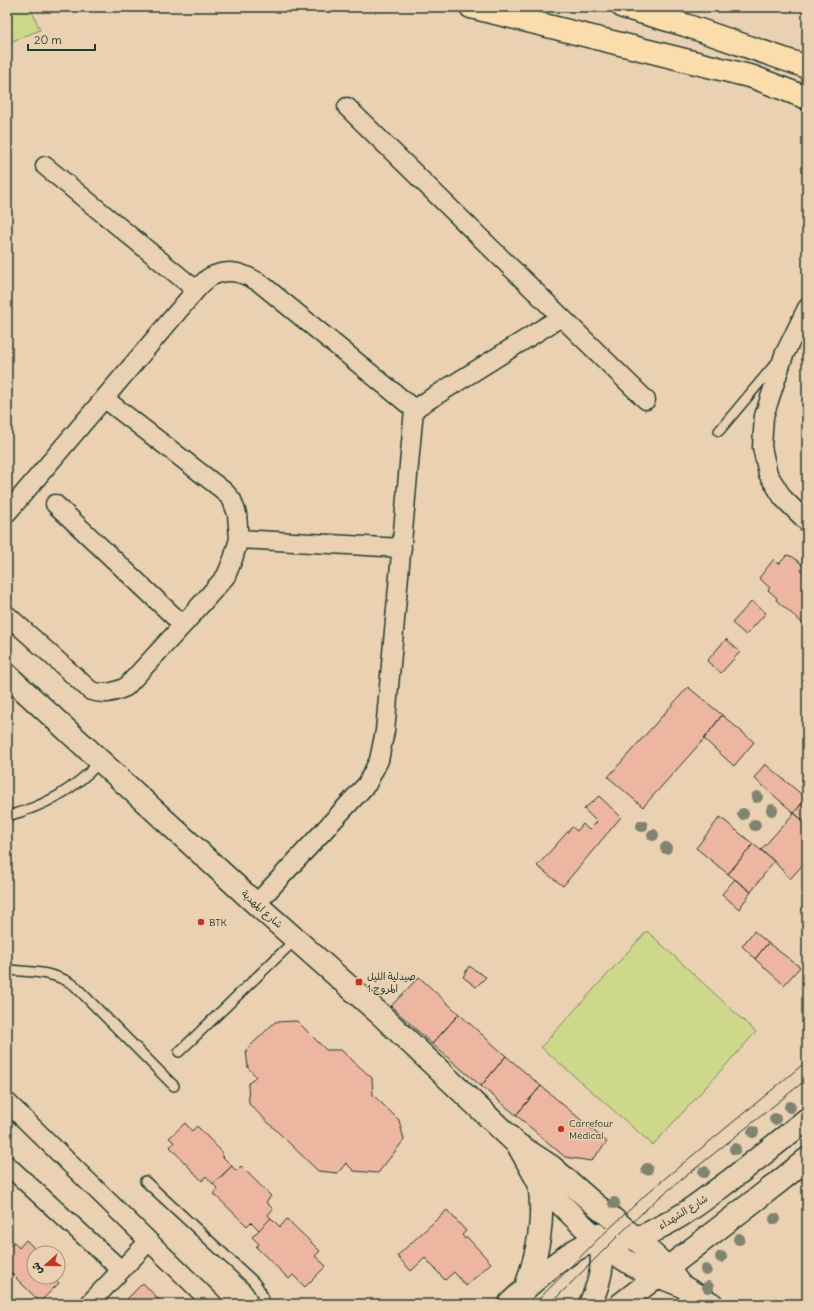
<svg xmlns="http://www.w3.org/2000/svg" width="814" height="1311" font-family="Delius,'Playpen Sans Arabic',sans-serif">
  <rect width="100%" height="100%" fill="#ead1b2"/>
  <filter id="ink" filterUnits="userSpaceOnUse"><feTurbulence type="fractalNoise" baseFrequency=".025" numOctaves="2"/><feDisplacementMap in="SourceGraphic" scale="8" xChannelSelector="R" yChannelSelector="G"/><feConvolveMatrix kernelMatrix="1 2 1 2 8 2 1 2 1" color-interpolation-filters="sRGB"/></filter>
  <g filter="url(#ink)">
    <path fill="#cdd88b" stroke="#768a60" d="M 7,7 L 30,7 L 40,30 L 7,43 Z
      M 647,931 L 756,1032 L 653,1145 L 541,1047 Z"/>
    <path fill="#edb6a1" stroke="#1f3d34" d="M 787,555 L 793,557 L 807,569 L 807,627 L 776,600 L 777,598 L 768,590 L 770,588 L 759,578 L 774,559 L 779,564 Z
      M 752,601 L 766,613 L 746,635 L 732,623 Z
      M 726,639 L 740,652 L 721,673 L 707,661 Z
      M 688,687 L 722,715 L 704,739 L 643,807 L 608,777 Z
      M 722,715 L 754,742 L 734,766 L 704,739 Z
      M 765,764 L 806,798 L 794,813 L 754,778 Z
      M 599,796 L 621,817 L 563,886 L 537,866 L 572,827 L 577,831 L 583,824 L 589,830 L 597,822 L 584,809 Z
      M 807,797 L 807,824 L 794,813 Z
      M 794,813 L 807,824 L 807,860 L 790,879 L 774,861 L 761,850 Z
      M 720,817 L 753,844 L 728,874 L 696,848 Z
      M 753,844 L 774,861 L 751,892 L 728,874 Z
      M 735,879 L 751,892 L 739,909 L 722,894 Z
      M 754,931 L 768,943 L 755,959 L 742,946 Z
      M 768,943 L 800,967 L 784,985 L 755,959 Z
      M 469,966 L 486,977 L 476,987 L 463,977 Z
      M 419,977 L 459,1014 L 432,1044 L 391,1006 Z
      M 459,1014 L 506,1056 L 481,1086 L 432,1044 Z
      M 297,1021 L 326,1050 L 341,1050 L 372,1078 L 373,1095 L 399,1120 L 404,1140 L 378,1173 L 354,1171 L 346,1163 L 338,1173 L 318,1171 L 249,1104 L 248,1084 L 256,1076 L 248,1068 L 246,1050 L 275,1022 Z
      M 506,1056 L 541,1086 L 516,1115 L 481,1086 Z
      M 541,1086 L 607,1142 L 591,1161 L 565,1157 L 516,1115 Z
      M 185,1123 L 192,1131 L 197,1126 L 223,1153 L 221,1155 L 232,1166 L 213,1184 L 206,1176 L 202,1181 L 170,1147 L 174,1142 L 169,1138 Z
      M 232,1166 L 236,1171 L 241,1166 L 271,1196 L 266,1202 L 273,1209 L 268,1215 L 271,1218 L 259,1230 L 251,1222 L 247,1226 L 214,1194 L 218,1189 L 213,1184 Z
      M 447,1210 L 466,1231 L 462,1235 L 465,1239 L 467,1237 L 491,1263 L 466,1286 L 454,1272 L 445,1280 L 425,1258 L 411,1271 L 397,1256 Z
      M 271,1218 L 280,1227 L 287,1219 L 320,1251 L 315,1256 L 326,1266 L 305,1287 L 293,1275 L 289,1279 L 256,1247 L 259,1244 L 252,1237 Z
      M 26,1240 L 39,1253 L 34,1253 L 34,1277 L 52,1277 L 59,1283 L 40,1302 L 7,1269 L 7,1248 L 14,1242 L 19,1248 Z
      M 143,1283 L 163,1304 L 122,1304 Z"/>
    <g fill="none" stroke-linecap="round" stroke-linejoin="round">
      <defs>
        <path id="lane" d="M 719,431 L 776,363
          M 7,816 C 46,806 73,790 101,761
          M 7,970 C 32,972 52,971 74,985 L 174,1086
          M 179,1052 L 296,939
          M 145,1181 L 253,1281 C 259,1288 264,1295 263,1304"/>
        <path id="street" d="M 347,107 L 646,400
          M 45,166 L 196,290
          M 807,308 L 784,355 L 764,416 L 762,447 L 768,474 L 783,498 L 807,522
          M 414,409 L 561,317
          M 55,504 L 183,625
          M 7,513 L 196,290 C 200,286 205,280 210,277 C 229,267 243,273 260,283 L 414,409 L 385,731 L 379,760 L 367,784 L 256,904
          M 239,539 L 402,548
          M 7,615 L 91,691 C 105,695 112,693 126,687 L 183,625 L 226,576 L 233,559 L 239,539 L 237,514 L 232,500 L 224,491 L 105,399
          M 7,1102 L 213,1304
          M 7,1165 L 121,1270
          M 89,1304 L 149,1241"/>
        <path id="secondary" d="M 7,675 L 256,904 L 381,1015 L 517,1144 L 552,1167 L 591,1201 L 617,1222 L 667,1267 L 680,1285
          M 519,1147 L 539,1183 L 606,1248 L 636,1267 L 680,1285 L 712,1304
          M 526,1287 C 538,1251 545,1221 539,1183
          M 509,1304 C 530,1284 570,1248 597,1240 C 609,1237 624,1241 636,1237 C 643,1236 652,1232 658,1228 C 684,1216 706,1198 729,1181 C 755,1161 781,1140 807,1119
          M 590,1304 C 597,1289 604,1269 601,1252 C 600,1246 597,1240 596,1234
          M 621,1304 L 780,1181 L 807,1159"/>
        <path id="highway" d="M 471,7 L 753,77 L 807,98
          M 623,7 L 685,25 L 807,67"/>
      </defs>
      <use href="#lane" stroke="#1f3d34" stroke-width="12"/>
      <use href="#street" stroke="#1f3d34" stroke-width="21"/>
      <use href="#secondary" stroke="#1f3d34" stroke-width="25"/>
      <use href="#highway" stroke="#1f3d34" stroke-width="25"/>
      <use href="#lane" stroke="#ead1b2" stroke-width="9"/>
      <use href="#street" stroke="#ead1b2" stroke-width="18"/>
      <use href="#secondary" stroke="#ead1b2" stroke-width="22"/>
      <use href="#highway" stroke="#faddab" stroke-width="22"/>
      <path stroke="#1f3d34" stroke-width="1" d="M 534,1304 L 597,1240 L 652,1189 L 807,1061
        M 550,1304 L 625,1229 L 656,1200 L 807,1079"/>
    </g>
    <g fill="#7f846f">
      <circle cx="757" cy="797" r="6"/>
      <circle cx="772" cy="810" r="6"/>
      <circle cx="743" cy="814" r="6"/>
      <circle cx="755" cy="825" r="6"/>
      <circle cx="642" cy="826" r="6"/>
      <circle cx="653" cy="835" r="6"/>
      <circle cx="666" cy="848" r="6"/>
      <circle cx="790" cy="1107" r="6"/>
      <circle cx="775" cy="1119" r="6"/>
      <circle cx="753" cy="1132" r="6"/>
      <circle cx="735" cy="1149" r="6"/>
      <circle cx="647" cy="1169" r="6"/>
      <circle cx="704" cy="1172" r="6"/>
      <circle cx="614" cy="1203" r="6"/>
      <circle cx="775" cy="1219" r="6"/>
      <circle cx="739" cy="1239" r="6"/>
      <circle cx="721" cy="1257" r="6"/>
      <circle cx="706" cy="1270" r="6"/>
      <circle cx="708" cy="1287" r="6"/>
    </g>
  </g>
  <g fill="#c8321e" stroke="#ead1b2" stroke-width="1.5">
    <circle cx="201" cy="922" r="4"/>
    <rect x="355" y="978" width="8" height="8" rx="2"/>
    <circle cx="561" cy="1129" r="4"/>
  </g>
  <g text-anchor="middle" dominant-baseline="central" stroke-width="3" stroke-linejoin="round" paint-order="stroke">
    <g font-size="10" fill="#1f3d34" stroke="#ead1b2">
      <text transform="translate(262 909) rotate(42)">شارع المهدية</text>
      <text transform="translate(683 1212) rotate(-32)">شارع الشهداء</text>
    </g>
    <g font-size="10" fill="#1f3d34" stroke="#ead1b2" text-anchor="start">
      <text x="209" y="922">BTK</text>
      <text x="367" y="976">صيدلية الليل<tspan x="367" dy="12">المروج 1</tspan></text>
      <text x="569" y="1123">Carrefour<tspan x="569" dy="12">Médical</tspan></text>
    </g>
  </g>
  <rect width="814" height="1311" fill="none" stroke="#ead1b2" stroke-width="24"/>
  <rect x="12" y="12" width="790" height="1287" fill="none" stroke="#1f3d34" stroke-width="1.5" filter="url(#ink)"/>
  <g transform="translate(46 1265) rotate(249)"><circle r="19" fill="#ead1b2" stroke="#999680"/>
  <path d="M0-3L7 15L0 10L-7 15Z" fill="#c8321e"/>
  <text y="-6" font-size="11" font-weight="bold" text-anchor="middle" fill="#1f3d34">ش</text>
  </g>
  <path d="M28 44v6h67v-6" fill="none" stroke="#1f3d34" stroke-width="2"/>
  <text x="34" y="44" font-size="12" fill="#1f3d34" stroke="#ead1b2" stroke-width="3" paint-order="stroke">20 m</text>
</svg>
